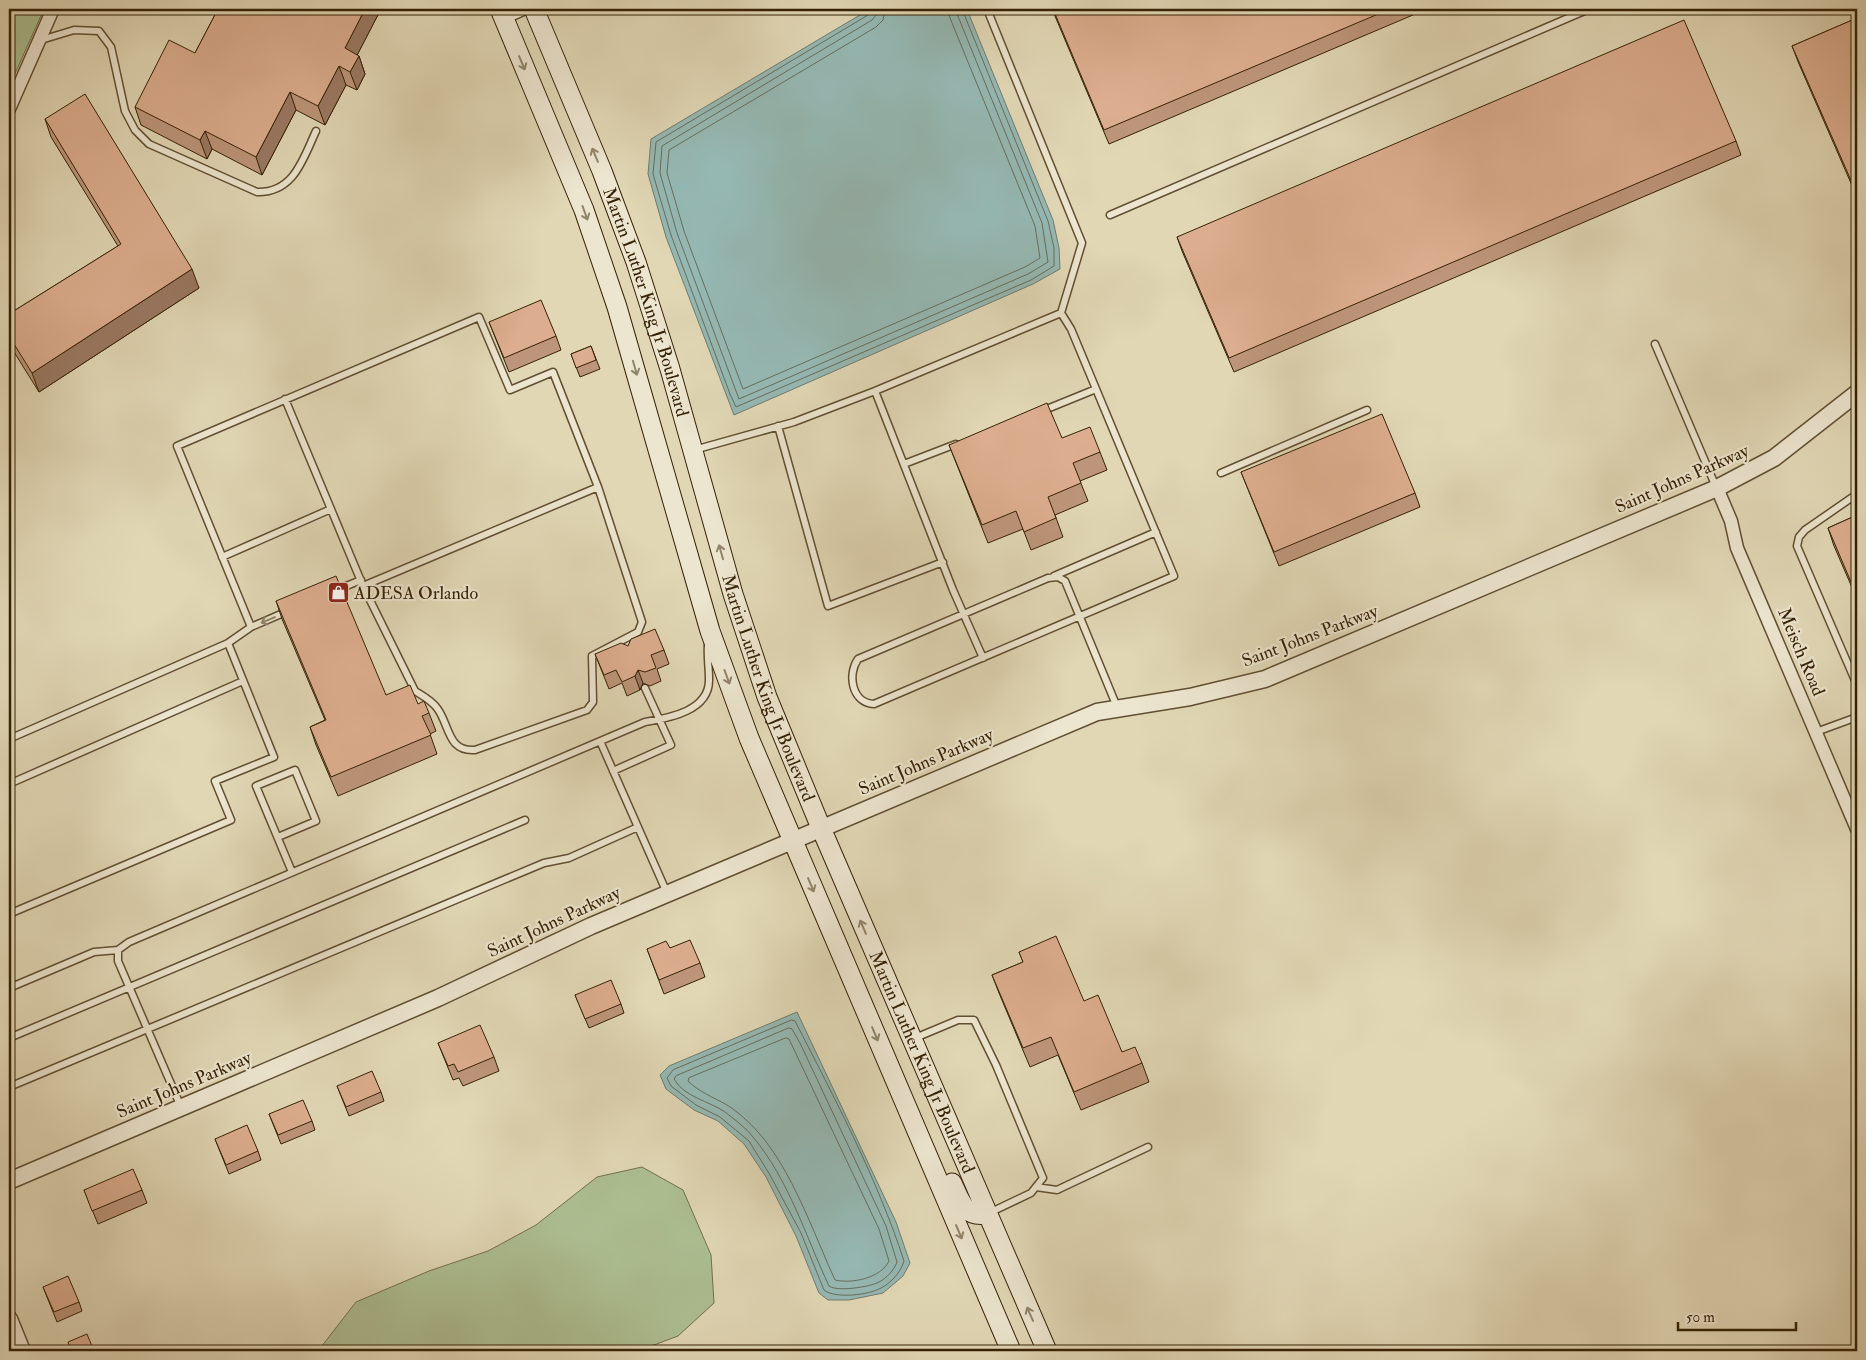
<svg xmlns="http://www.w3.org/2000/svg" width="1866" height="1360" font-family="'IM FELL Double Pica',serif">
  <rect width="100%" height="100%" fill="#e1d7b5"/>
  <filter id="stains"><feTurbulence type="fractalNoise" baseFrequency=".004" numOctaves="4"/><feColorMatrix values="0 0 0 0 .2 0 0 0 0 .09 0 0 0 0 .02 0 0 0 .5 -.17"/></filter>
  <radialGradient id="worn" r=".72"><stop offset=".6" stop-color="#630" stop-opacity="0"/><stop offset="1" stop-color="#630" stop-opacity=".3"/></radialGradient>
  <path fill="#adbf92" stroke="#72704c" d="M 9,9 L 44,9 L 9,87 Z
    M 642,1167 L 683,1190 L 711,1255 L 714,1303 L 678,1336 L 638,1351 L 318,1351 L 356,1302 L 429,1271 L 488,1251 L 536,1225 L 597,1177 Z"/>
  <path fill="#95b8b3" stroke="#6f7c6d" d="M 870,9 L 965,9 L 968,12 L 1053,220 L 1059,248 L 1060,269 L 1033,284 L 734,415 L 666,237 L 648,174 L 651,139 Z
    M 797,1012 L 896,1222 L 910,1263 L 903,1276 L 883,1293 L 849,1300 L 828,1300 L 819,1293 L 796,1236 L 766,1177 L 744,1144 L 718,1121 L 694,1110 L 666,1089 L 660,1075 L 669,1066 Z"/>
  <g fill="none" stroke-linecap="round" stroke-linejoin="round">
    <path stroke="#666d5c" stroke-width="1" d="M 871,9 L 868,15 L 656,142 L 653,174 L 671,235 L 730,394 L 736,407 L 1031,280 L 1054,266 L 1054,248 L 1048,221 L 962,9
      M 877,9 L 876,15 L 872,20 L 662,146 L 660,173 L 677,233 L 739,399 L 1028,274 L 1048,262 L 1042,223 L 955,9
      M 885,9 L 883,20 L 876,27 L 669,150 L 667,173 L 684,231 L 743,389 L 1025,267 L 1040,258 L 1035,226 L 950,18 L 948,9
      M 792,1020 L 795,1021 C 835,1099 877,1178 904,1261 C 901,1272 891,1283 881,1288 C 869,1295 835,1299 824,1290 L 801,1233 L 770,1175 L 749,1141 L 720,1117 L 696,1105 L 671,1086 L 667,1078 L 673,1070 Z
      M 789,1028 L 792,1029 L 800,1043 L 886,1226 L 897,1262 C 894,1270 887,1278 879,1282 C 870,1287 837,1292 829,1286 C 806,1237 789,1180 753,1137 C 746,1128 734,1119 725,1112 C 709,1101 684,1097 674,1079 L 676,1076 Z
      M 786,1038 L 789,1039 L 879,1229 L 889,1261 C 881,1278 852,1284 835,1280 C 814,1234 792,1170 758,1132 C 750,1123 737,1111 727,1105 C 713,1097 699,1092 688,1081 L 689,1078 Z"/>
    <defs>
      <path id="service" d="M 987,9 L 1082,243 L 1061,313
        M 41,40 L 74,30 L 99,31 L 111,47 L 125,111 L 135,130 L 149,144 L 257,192 C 294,193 303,159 316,131
        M 1110,215 L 1589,9
        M 1655,344 L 1716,487
        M 1042,411 L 1096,389
        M 778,426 L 828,606 L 943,562
        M 694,450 L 794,422 L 875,391
        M 904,464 L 956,444
        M 1221,473 L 1367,410
        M 1857,494 L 1805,530 L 1799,537 L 1797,546 L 1857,685
        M 222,557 L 331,509
        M 1054,576 L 1156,532
        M 363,586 L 415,691 C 423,696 431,700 437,708 C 450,725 447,752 475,750 L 587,710 L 593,702 L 592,656 L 638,632 L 642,622 L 598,487
        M 334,591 L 361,580
        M 251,627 L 288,611
        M 228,643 L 251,627 L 177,446 L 479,317 L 510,390 L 553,372 L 598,487 L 363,586 L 285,399
        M 983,658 L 953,590 L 875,391 L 1061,313 L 1071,329 L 1174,576 L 874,704 C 852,703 847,675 858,659 L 1048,578 L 1058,577 L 1065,581 L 1117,707
        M 1816,732 L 1857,717
        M 9,739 L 228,643 L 274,757 L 215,781 L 231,820 L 9,914
        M 600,741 L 667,893
        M 613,771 L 671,745 L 645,688
        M 9,784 L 243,681
        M 278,837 L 316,821 L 295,770 L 256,786 L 292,872
        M 9,988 L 94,952 L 118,950
        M 9,1038 L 525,820
        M 915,1038 L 958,1020 L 974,1020 L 996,1065 L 1043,1178 L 1031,1193 L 989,1213
        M 9,1087 L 544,863 L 569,858 L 638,827
        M 181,1107 L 118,961 L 118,950 L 129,942 L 645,722 C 669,718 710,711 709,679 C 709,667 707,657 708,644
        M 1036,1187 L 1057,1190 L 1148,1147"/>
      <path id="minor" d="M 503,18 L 523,9
        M 9,109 L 53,9
        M 1717,488 L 1731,521 L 1737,548 L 1857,829"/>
      <path id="tertiary" d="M 9,1181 L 438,998 L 591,926 L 1097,712 L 1190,697 L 1265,679 L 1717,488 L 1774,458 L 1857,393
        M 9,1319 L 22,1351"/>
      <g id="secondary">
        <path d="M 500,9 L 584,210 L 617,307 L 710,631 L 749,738 L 1011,1351"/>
        <path id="s1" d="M 534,9 L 602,171 L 636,262 L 670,369 L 733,594 L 767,697 L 821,828 L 1047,1351"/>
        <path d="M 952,1183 C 960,1200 964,1218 987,1214"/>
      </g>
    </defs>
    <use href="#service" stroke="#614f31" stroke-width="9"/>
    <use href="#minor" stroke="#614f31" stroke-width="15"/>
    <use href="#tertiary" stroke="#614f31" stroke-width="19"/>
    <use href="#secondary" stroke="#362205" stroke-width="21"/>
    <use href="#service" stroke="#ece5cf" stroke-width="6"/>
    <use href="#minor" stroke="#ece5cf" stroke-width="12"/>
    <use href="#tertiary" stroke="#ece5cf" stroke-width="16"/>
    <use href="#secondary" stroke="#ece5cf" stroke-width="19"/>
  </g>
  <path fill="#bd957a" stroke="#362205" d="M 218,9 L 381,9 L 357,55 L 359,56 L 365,74 L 357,90 L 346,85 L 325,125 L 296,110 L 262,175 L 212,149 L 207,159 L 141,125 L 135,107 L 195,53 Z
    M 1052,9 L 1427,9 L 1109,144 Z
    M 1857,18 L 1857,197 L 1799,64 L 1792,46 Z
    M 45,119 L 199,288 L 39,392 L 9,344 L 9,314 L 118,246 L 51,137 Z
    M 1736,141 L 1741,155 L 1234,372 L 1182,251 L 1177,237 Z
    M 489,322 L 556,336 L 561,350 L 509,372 Z
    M 591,346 L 600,369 L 580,377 L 571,354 Z
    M 1062,438 L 1100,452 L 1107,470 L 1080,481 L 1088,501 L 1055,515 L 1063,537 L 1031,550 L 1023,529 L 988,543 L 949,445 Z
    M 1241,472 L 1415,493 L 1420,507 L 1279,566 Z
    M 1857,515 L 1857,599 L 1834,546 L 1828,528 Z
    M 276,601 L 386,695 L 418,704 L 429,713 L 436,731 L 430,734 L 437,754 L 338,796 L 316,745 L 310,727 L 325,720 L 282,619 Z
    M 664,650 L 669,664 L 657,669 L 661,681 L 650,686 L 643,683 L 640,690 L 627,696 L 622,683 L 609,689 L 595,654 Z
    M 670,948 L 700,963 L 705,977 L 664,994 L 647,949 Z
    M 1019,952 L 1084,1001 L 1122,1052 L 1142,1063 L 1149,1082 L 1081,1110 L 1058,1055 L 1030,1067 L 999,993 L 992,975 L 1023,962 Z
    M 575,995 L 621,1004 L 624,1013 L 589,1028 Z
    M 438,1043 L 494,1057 L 499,1071 L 463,1086 L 459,1078 L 453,1080 Z
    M 337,1086 L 381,1092 L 384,1101 L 349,1116 Z
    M 269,1114 L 312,1121 L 315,1130 L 281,1144 Z
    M 215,1139 L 258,1151 L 261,1160 L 229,1174 Z
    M 84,1190 L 142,1190 L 147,1203 L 98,1224 Z
    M 43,1287 L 79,1302 L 82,1311 L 57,1322 Z"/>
  <path fill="#9a7963" stroke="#362205" d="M 365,9 L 381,9 L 351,67 L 345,48 Z
    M 359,56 L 365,74 L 357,90 L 350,72 Z
    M 339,66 L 346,85 L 325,125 L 318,106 Z
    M 290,92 L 296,110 L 262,175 L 256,157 Z
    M 205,131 L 212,149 L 207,159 L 200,140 Z
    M 192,269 L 199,288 L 39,392 L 32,373 Z
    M 638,670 L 643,683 L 640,690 L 635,676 Z"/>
  <path fill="#dcad8e" stroke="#362205" d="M 218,9 L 365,9 L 345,48 L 359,56 L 350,72 L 339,66 L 318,106 L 290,92 L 256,157 L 205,131 L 200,140 L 135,107 L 169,40 L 195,53 Z
    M 1053,9 L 1390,9 L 1104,130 Z
    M 1857,18 L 1857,194 L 1792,46 Z
    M 1684,20 L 1736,141 L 1229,358 L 1177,237 Z
    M 85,94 L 192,269 L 32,373 L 9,336 L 9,314 L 121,244 L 45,119 Z
    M 541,300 L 556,336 L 504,358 L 489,322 Z
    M 591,346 L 596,360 L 576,368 L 571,354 Z
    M 1047,403 L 1062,438 L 1090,427 L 1100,452 L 1073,463 L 1081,483 L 1048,497 L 1056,518 L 1024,532 L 1016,511 L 982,525 L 949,445 Z
    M 1382,414 L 1415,493 L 1274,552 L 1241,472 Z
    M 1857,515 L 1857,596 L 1828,528 Z
    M 336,576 L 386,695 L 410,685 L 418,704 L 424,701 L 429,713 L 422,716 L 431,735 L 331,777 L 310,727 L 326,720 L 276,601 Z
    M 655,629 L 664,650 L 651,655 L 656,668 L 645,672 L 638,670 L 635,676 L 622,682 L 616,670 L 604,675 L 595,654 L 621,643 L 628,646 L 631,639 Z
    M 1056,936 L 1084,1001 L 1098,995 L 1122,1052 L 1135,1047 L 1142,1063 L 1074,1092 L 1051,1037 L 1023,1048 L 992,975 L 1023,962 L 1019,952 Z
    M 690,940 L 700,963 L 659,980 L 647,949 L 666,941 L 670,948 Z
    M 611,980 L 621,1004 L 585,1019 L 575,995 Z
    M 480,1025 L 494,1057 L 458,1072 L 454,1064 L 448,1066 L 438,1043 Z
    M 372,1071 L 381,1092 L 346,1107 L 337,1086 Z
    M 303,1100 L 312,1121 L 278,1135 L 269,1114 Z
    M 247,1125 L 258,1151 L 226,1165 L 215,1139 Z
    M 133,1169 L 142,1190 L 92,1211 L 84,1190 Z
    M 68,1276 L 79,1302 L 54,1312 L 43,1287 Z
    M 87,1334 L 94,1351 L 71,1351 L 68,1342 Z"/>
  <defs><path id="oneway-shaft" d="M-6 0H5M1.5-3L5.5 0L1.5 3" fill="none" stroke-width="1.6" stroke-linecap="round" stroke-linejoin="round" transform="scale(1.25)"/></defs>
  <g stroke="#91846a">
    <use href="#oneway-shaft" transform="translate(522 63) rotate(67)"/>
    <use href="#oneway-shaft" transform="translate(595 155) rotate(-113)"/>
    <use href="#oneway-shaft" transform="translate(585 213) rotate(70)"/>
    <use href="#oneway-shaft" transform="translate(635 368) rotate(74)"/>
    <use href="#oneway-shaft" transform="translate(721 552) rotate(-106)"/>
    <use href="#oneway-shaft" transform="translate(268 620) rotate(157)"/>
    <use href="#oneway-shaft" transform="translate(727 677) rotate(70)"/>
    <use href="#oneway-shaft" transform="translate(811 885) rotate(67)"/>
    <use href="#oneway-shaft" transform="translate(863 927) rotate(-113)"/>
    <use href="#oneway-shaft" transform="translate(875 1034) rotate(67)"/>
    <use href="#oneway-shaft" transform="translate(959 1232) rotate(67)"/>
    <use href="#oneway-shaft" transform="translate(1030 1314) rotate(-114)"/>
  </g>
  <defs>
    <symbol id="shop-square" viewBox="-11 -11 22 22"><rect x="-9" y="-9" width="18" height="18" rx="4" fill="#8f2418" stroke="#ece5cf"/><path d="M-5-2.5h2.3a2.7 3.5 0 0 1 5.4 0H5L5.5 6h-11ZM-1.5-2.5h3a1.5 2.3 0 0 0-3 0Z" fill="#fff"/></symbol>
  </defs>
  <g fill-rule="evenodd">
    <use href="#shop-square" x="326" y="580" width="25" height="25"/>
  </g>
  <g text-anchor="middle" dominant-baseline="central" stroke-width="4.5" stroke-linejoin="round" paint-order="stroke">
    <g font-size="18" fill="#362205" stroke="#ece5cf">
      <text stroke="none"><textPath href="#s1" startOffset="314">Martin Luther King Jr Boulevard</textPath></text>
      <text transform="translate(1682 479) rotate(-24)">Saint Johns Parkway</text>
      <text transform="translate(1310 636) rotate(-21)">Saint Johns Parkway</text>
      <text transform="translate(1801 652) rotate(67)">Meisch Road</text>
      <text stroke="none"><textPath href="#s1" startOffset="719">Martin Luther King Jr Boulevard</textPath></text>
      <text transform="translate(926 762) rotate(-23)">Saint Johns Parkway</text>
      <text transform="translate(554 922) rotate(-25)">Saint Johns Parkway</text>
      <text stroke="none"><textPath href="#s1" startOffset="1124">Martin Luther King Jr Boulevard</textPath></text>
      <text transform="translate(184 1085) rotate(-23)">Saint Johns Parkway</text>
    </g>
    <g font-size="18" fill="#362205" stroke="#ece5cf" text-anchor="start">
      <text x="354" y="593">ADESA Orlando</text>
    </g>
  </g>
  <rect width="1866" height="1360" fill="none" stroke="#e1d7b5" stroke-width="30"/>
  <rect x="10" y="10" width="1846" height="1340" fill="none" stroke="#362205" stroke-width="2.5"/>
  <rect x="15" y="15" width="1836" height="1330" fill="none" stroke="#362205"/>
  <path d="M1678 1322v8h118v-8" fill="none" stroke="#362205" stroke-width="2.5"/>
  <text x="1686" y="1322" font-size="15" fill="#362205" stroke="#ece5cf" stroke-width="4" paint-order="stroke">50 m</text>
  <rect width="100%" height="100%" filter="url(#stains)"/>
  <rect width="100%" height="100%" fill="url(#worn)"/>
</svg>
